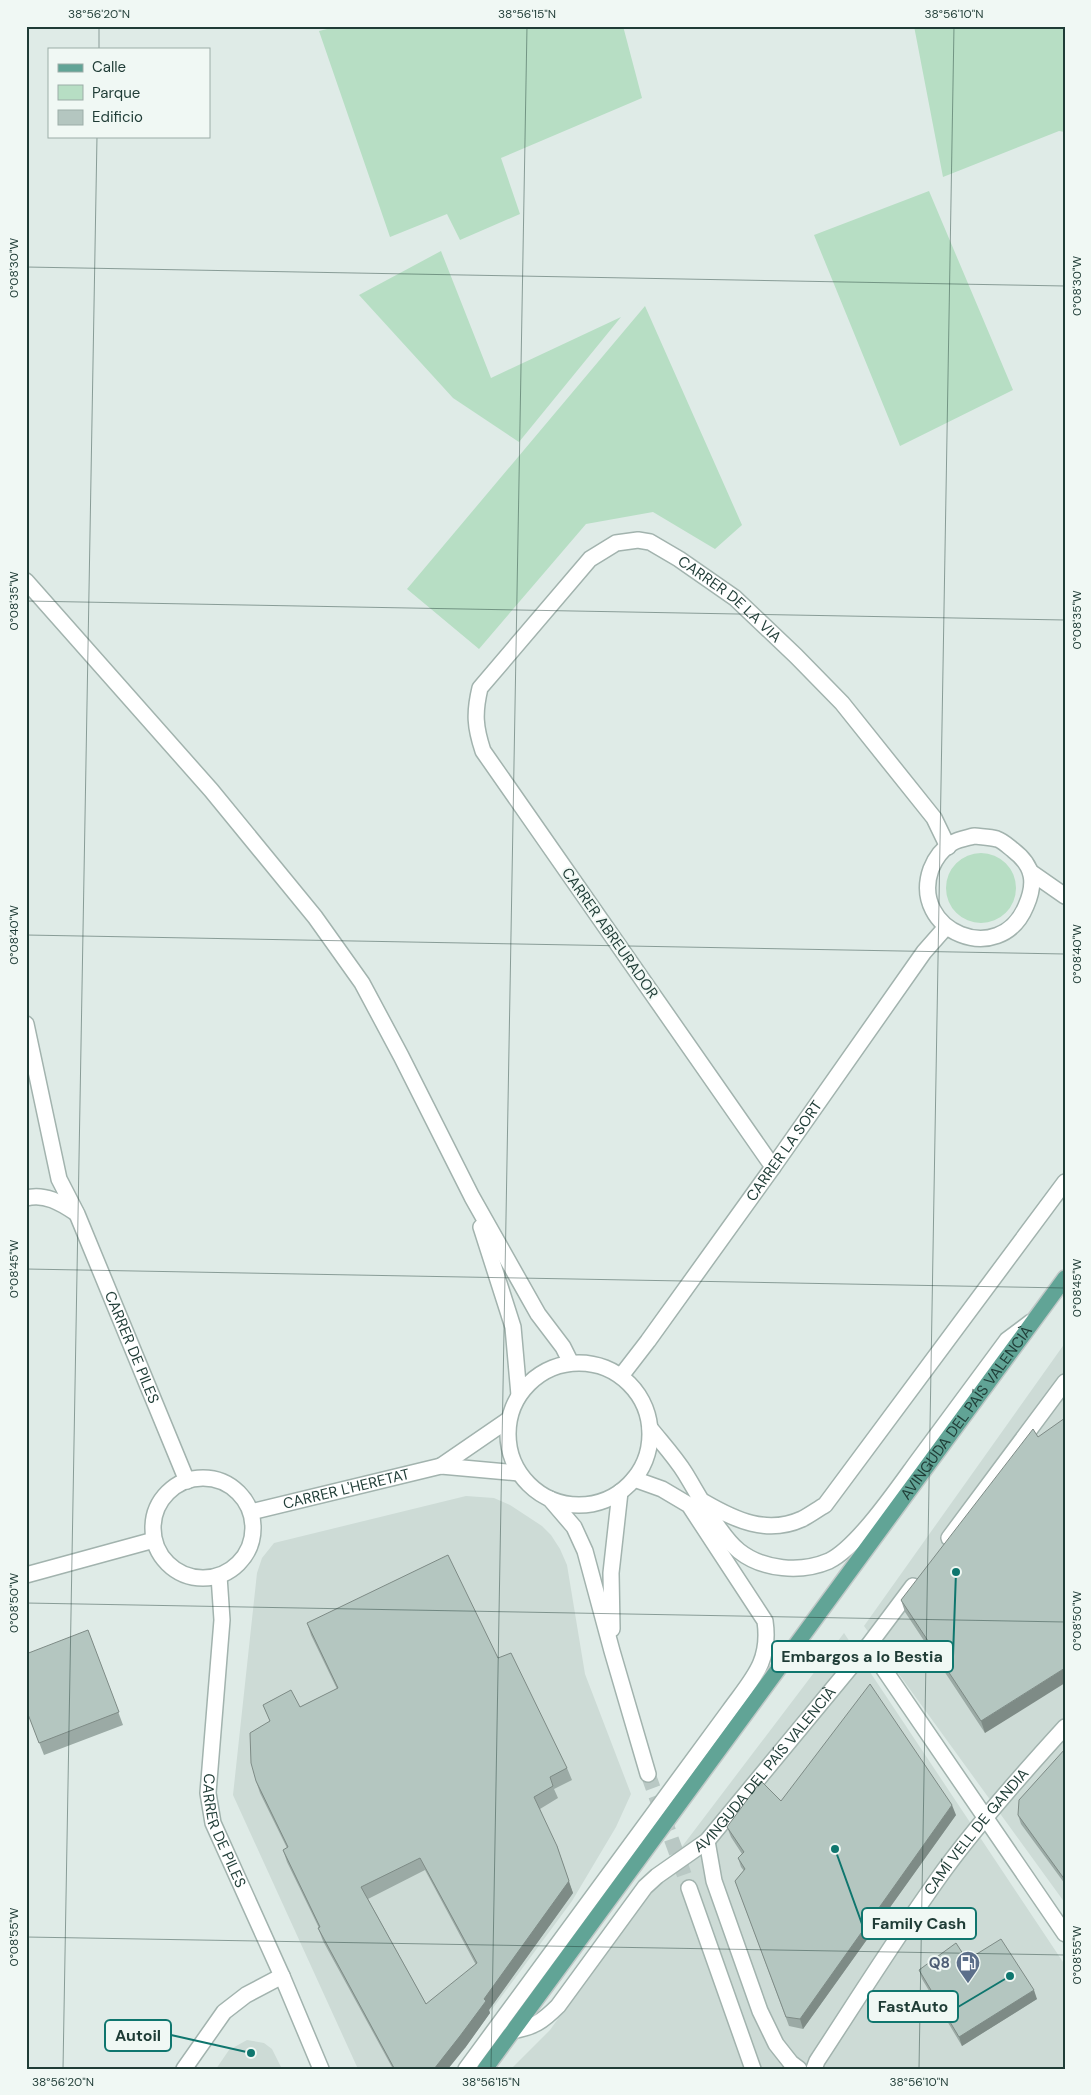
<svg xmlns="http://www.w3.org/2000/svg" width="1091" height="2095" font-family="'DM Sans',sans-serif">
  <rect width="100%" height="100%" fill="#dfebe7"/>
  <path fill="#cddbd6" d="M 1065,1343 L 1065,1903 L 864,1626 Z
    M 466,1496 L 494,1498 L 510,1505 L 542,1526 L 551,1535 L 560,1549 L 567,1565 L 585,1674 L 631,1794 L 616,1827 L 572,1901 L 448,2069 L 358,2069 L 233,1795 L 257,1573 L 262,1558 L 274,1543 Z
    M 844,1633 L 1065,1965 L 1065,2069 L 511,2069 L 550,2030 L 640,1902 Z
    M 247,2040 L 264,2043 L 272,2049 L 282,2069 L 216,2069 L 229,2050 Z"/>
  <path fill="#b7dec4" d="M 339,26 L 623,26 L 642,98 L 501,158 L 520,214 L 460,240 L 447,214 L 390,237 L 319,31 Z
    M 914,26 L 1065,26 L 1065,132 L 1059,131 L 943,177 Z
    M 929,191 L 1013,390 L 900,446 L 814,235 Z
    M 441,251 L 491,378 L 621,317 L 519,442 L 453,398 L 359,295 Z
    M 645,306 L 742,525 L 715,549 L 653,512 L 586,524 L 479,649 L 407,589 Z
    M946 888a35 35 0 1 1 70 0a35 35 0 1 1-70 0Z"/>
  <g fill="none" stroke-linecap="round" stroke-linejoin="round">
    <path stroke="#b9c8c4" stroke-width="15" stroke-dasharray="15 8" stroke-linecap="butt" d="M 648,1774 L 689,1888"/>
    <defs>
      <g id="minor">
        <path d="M 26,581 L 211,790 L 315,917 L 362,983 L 401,1056 L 472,1197 L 538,1314 L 563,1347 L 571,1363"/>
        <path d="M 974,836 C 982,837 990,837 997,839 C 1003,841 1008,846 1013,850 C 1034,866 1036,883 1026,906 C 1000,969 909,931 931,869 C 935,859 942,849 952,843 C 959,839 967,838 974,836 Z"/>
        <path d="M 1032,873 L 1065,896"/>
        <path id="s1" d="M 26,1024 L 59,1179 L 77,1214 L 187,1481"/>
        <path id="s2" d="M 773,1167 L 483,751 C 475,727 474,713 480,688 L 590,559 L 616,543 L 638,540 L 650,542 L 679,559 L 735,598 L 796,656 L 842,703 L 934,818 L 948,847"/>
        <path d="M 26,1198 C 45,1193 61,1203 76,1213"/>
        <path d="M 481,1227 L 513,1327 L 519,1395"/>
        <circle cx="579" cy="1434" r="71"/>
        <path id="s3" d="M 621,1376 L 648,1341 L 773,1167 L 924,952 L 946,927"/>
        <path d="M 650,1428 C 662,1443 675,1457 685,1473 C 698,1494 720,1536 739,1551 C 763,1570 801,1573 829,1561 C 858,1547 899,1486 919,1459 C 948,1420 977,1380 1007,1340 L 1031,1322"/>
        <path d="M 441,1466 L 508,1420"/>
        <circle cx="203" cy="1528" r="50"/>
        <path d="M 550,1499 L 574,1527 L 585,1551 L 612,1651 L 648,1774"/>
        <path d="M 704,1502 C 735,1520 767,1535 802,1519 C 810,1515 818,1509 825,1505 L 1065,1182"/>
        <path id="s4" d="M 251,1512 L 441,1466 L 519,1473"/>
        <path d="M 949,1538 L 1065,1382"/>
        <path d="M 26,1575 L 154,1540"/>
        <path id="s5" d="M 219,1576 L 222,1620 L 208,1793 L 213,1823 L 282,1976 L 321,2069"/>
        <path d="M 612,1629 L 611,1573 L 620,1492"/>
        <path d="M 868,1646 L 1065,1934"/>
        <path d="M 707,1841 L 714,1881 L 760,2011 L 776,2044 L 791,2063 L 799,2069"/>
        <path d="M 689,1888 L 753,2069"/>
        <path id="s6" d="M 512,2031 C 534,2027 542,2022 558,2006 L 645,1887 L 657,1876 L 707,1841 L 868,1646 L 913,1586"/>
        <path d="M 184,2069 L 224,2012 L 246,1995 L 282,1976"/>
        <path d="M 466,2069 L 729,1711 C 752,1679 771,1662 765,1621 L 689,1505 L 662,1489 L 634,1479"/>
        <path id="s7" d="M 814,2069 L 817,2061 C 859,1997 900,1931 945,1869 C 982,1819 1023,1773 1065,1727"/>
      </g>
      <g id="major">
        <path id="s8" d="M 485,2069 L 1065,1278"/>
      </g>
    </defs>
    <use href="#minor" stroke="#a2b3ae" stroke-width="18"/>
    <use href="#major" stroke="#c0c8c7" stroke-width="18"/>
    <use href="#minor" stroke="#fff" stroke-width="15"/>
    <use href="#major" stroke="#61a496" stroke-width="15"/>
  </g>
  <path fill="#9baaa5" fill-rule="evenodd" d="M 1038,1437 L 985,1733 L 905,1612 L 901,1600 Z
    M 307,1623 L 498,1658 L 567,1768 L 572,1780 L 554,1789 L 558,1798 L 540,1809 L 573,1893 L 489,2010 L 490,2013 L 465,2048 L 393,2069 L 323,1941 L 318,1928 L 319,1928 L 287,1862 L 283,1850 L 287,1848 L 260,1793 L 256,1781 L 270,1721 L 263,1705 L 300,1707 L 337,1689 L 311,1635 ZM 425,1870 L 476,1965 L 426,2004 L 368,1899 Z
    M 88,1630 L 123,1725 L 44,1755 L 26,1709 Z
    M 1065,1749 L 1065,1884 L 1021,1824 L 1018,1815 Z
    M 781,1801 L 956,1815 L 803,2029 L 789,2026 L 735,1881 L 744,1871 L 741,1867 L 738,1858 L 742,1854 L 731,1837 L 727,1827 Z
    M 967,1960 L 1037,1999 L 962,2046 L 922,1979 L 919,1970 Z"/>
  <path fill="#7e8b86" d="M 1065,1668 L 1065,1683 L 985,1733 L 981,1721 Z
    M 952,1805 L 956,1815 L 803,2029 L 800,2019 Z
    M 557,1846 L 573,1893 L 489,2010 L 490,2013 L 465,2048 L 448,2069 L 434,2069 L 484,1999 Z
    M 1034,1990 L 1037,1999 L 962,2046 L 959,2037 Z"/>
  <path fill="#b4c6c0" stroke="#7e8b86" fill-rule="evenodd" d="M 1065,1418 L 1065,1668 L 981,1721 L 901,1600 L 1033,1429 L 1038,1437 Z
    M 448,1555 L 498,1658 L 511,1653 L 567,1768 L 550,1777 L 553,1786 L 534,1797 L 557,1846 L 569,1881 L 484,1999 L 486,2001 L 460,2036 L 434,2069 L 393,2069 L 394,2068 L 318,1928 L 320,1927 L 283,1850 L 288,1847 L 256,1781 L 251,1763 L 250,1733 L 270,1721 L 263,1705 L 291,1690 L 300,1707 L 338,1688 L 307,1623 ZM 420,1858 L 477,1963 L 426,2004 L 361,1887 Z
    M 88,1630 L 119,1712 L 39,1743 L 26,1709 L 26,1654 Z
    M 870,1684 L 952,1805 L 800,2019 L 786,2017 L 735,1881 L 745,1869 L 738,1858 L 744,1852 L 727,1827 L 761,1781 L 781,1801 Z
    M 1065,1749 L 1065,1880 L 1018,1815 L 1019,1800 Z
    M 1001,1939 L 1034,1990 L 959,2037 L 919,1970 L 956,1943 L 967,1960 Z"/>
  <path fill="none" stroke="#1f3c36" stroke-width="1" stroke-opacity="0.45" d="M 99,49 L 99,26M 26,267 L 1065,286M 26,601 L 1065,620M 26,935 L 1065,954M 26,1269 L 1065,1288M 26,1603 L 1065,1622M 26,1937 L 1065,1955M 63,2069 L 97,136M 491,2069 L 527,26M 919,2069 L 954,26"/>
  <defs>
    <symbol id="fuel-pin" viewBox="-11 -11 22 30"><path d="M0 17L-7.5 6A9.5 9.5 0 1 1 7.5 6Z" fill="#5c6f8a" stroke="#f0f8f4"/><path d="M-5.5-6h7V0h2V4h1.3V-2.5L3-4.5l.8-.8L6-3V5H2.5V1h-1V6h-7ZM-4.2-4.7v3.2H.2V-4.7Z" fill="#fff"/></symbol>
  </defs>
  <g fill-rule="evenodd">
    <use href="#fuel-pin" x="954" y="1949" width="28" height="38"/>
  </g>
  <g text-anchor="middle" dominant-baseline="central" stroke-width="4" stroke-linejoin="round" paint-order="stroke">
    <g font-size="15" fill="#1f3c36" stroke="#f0f8f4">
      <text stroke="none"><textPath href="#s2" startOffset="904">CARRER DE LA VIA</textPath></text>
      <text transform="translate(610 933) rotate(55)">CARRER ABREURADOR</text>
      <text stroke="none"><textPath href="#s3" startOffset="278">CARRER LA SORT</textPath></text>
      <text stroke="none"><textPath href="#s1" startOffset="342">CARRER DE PILES</textPath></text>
      <text stroke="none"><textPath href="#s8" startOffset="814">AVINGUDA DEL PAÍS VALENCIÀ</textPath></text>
      <text stroke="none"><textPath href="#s4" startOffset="98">CARRER L'HERETAT</textPath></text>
      <text stroke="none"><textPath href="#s6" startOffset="370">AVINGUDA DEL PAÍS VALENCIÀ</textPath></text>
      <text stroke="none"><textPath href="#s5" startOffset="258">CARRER DE PILES</textPath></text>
      <text stroke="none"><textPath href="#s7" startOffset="288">CAMÍ VELL DE GANDIA</textPath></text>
    </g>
    <g font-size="15" font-weight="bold" fill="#4e5e75" stroke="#f0f8f4" text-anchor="end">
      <text x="950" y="1963">Q8</text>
    </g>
  </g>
  <path fill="none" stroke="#0f766e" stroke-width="2" d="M956 1572L953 1656M835 1849L862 1924M1010 1976L958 2007M251 2053L171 2035"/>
  <g fill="#0f766e" stroke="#f0f8f4" stroke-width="2">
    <circle cx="956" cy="1572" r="5"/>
    <circle cx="835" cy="1849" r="5"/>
    <circle cx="1010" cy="1976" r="5"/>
    <circle cx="251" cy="2053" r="5"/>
  </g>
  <g fill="#f0f8f4" stroke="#0f766e" stroke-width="2">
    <rect x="772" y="1641" width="181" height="31" rx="5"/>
    <rect x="862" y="1908" width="114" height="31" rx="5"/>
    <rect x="868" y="1991" width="90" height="31" rx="5"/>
    <rect x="105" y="2020" width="66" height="31" rx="5"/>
  </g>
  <g font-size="16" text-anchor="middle" font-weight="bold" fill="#1f3c36">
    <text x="862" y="1662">Embargos a lo Bestia</text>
    <text x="919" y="1929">Family Cash</text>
    <text x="913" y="2012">FastAuto</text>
    <text x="138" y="2041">Autoil</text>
  </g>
  <rect width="1091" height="2095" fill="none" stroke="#f0f8f4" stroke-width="55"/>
  <rect x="48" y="48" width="162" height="90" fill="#f0f8f4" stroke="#9cada8"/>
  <rect x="58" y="64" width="25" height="8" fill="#61a496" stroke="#9cada8"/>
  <text x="92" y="72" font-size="15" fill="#1f3c36">Calle</text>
  <rect x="58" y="85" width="25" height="15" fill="#b7dec4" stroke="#9cada8"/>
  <text x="92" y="98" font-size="15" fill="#1f3c36">Parque</text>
  <rect x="58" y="110" width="25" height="15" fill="#b4c6c0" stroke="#9cada8"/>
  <text x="92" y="122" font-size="15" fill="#1f3c36">Edificio</text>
  <rect x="28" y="28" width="1036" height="2040" fill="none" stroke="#1f3c36" stroke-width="2"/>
  <g font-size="12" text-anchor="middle" fill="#1f3c36">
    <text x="99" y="18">38°56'20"N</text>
    <text x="527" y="18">38°56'15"N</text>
    <text x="954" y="18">38°56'10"N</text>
    <text transform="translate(14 268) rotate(-90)" y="4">0°08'30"W</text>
    <text transform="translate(1077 286) rotate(-90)" y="4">0°08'30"W</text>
    <text transform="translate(14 601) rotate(-90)" y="4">0°08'35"W</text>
    <text transform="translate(1077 620) rotate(-90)" y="4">0°08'35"W</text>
    <text transform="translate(14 935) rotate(-90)" y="4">0°08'40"W</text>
    <text transform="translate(1077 954) rotate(-90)" y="4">0°08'40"W</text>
    <text transform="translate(14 1269) rotate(-90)" y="4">0°08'45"W</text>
    <text transform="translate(1077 1288) rotate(-90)" y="4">0°08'45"W</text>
    <text transform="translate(14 1603) rotate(-90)" y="4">0°08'50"W</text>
    <text transform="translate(1077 1621) rotate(-90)" y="4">0°08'50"W</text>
    <text transform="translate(14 1937) rotate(-90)" y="4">0°08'55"W</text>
    <text transform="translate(1077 1955) rotate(-90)" y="4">0°08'55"W</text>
    <text x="63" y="2086">38°56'20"N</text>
    <text x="491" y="2086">38°56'15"N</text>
    <text x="919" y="2086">38°56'10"N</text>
  </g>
</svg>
